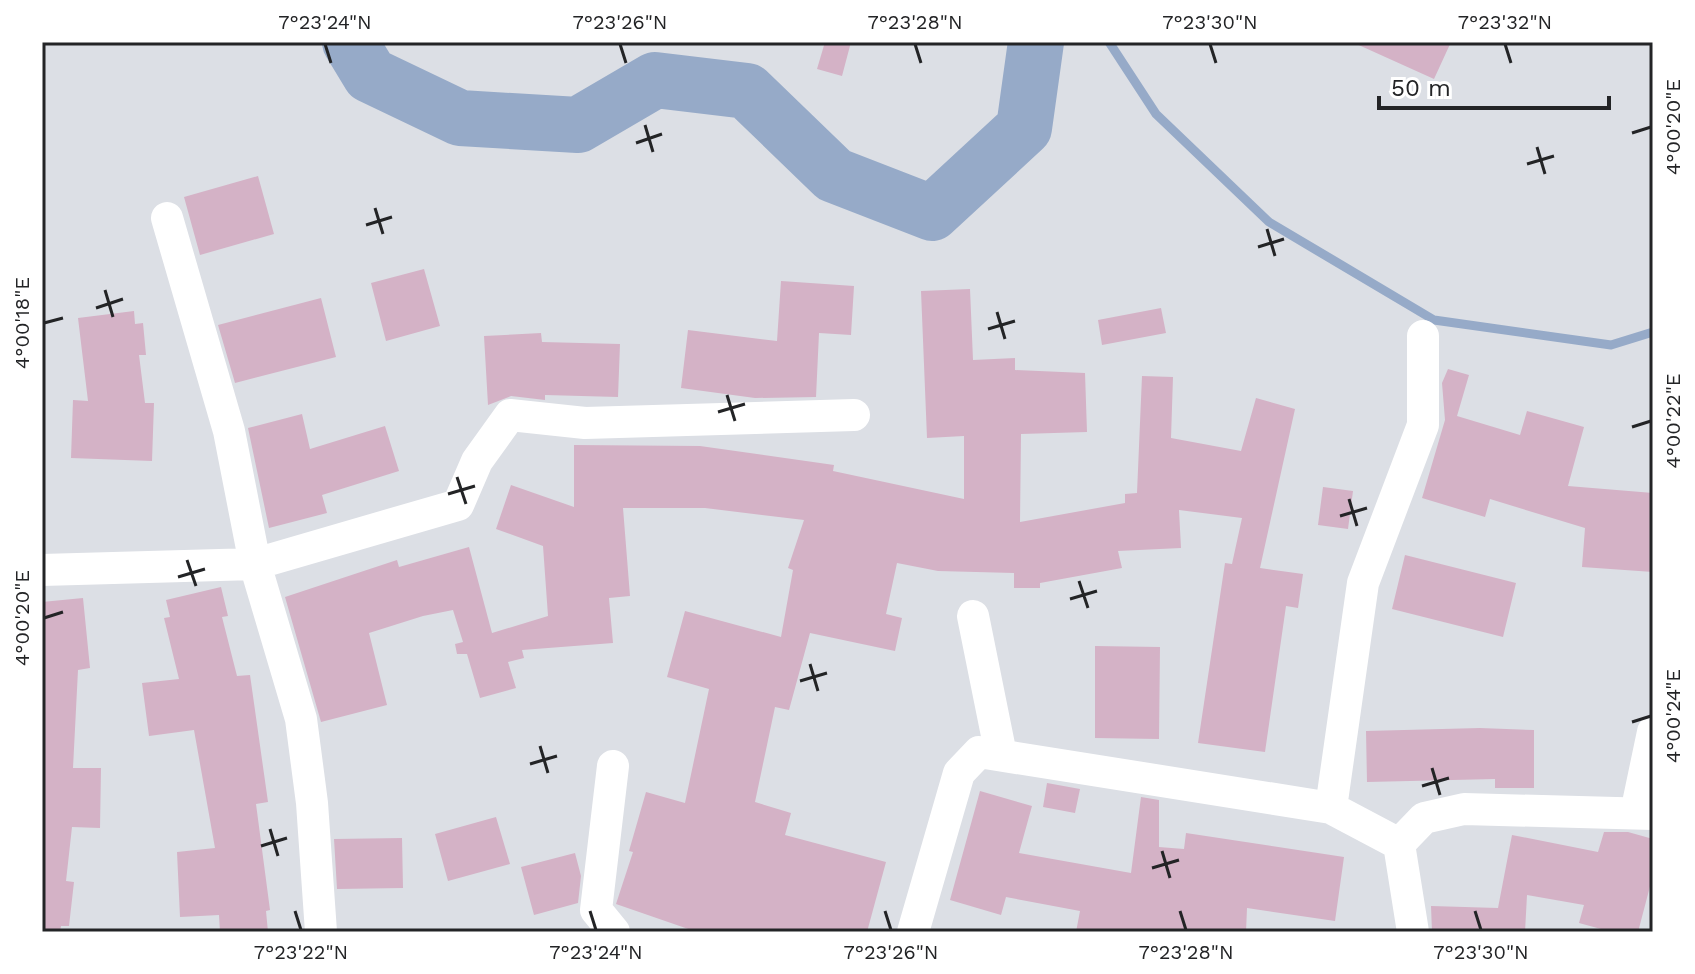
<svg xmlns="http://www.w3.org/2000/svg" width="1695" height="974" font-family="'Work Sans',sans-serif">
  <rect width="100%" height="100%" fill="#dcdfe5"/>
  <g fill="none" stroke-linecap="round" stroke-linejoin="round">
    <path stroke="#96aac8" stroke-width="9" d="M 1109,42 L 1156,114 L 1269,222 L 1434,320 L 1611,345 L 1653,332"/>
    <path stroke="#96aac8" stroke-width="56" d="M 350,42 L 370,75 L 460,118 L 578,125 L 655,80 L 747,91 L 834,175 L 932,213 L 1024,128 L 1036,42"/>
  </g>
  <path fill="#d4b2c6" d="M 825,42 L 851,42 L 842,76 L 817,69 Z
    M 1352,42 L 1451,42 L 1434,79 Z
    M 258,176 L 274,234 L 200,255 L 184,197 Z
    M 424,269 L 440,326 L 386,341 L 371,283 Z
    M 781,281 L 854,286 L 851,335 L 819,333 L 816,397 L 755,398 L 681,388 L 688,330 L 777,341 Z
    M 970,289 L 973,360 L 1015,358 L 1015,370 L 1085,373 L 1087,432 L 1021,434 L 1020,522 L 1125,503 L 1125,494 L 1137,493 L 1142,376 L 1173,377 L 1171,438 L 1241,451 L 1256,398 L 1295,409 L 1260,568 L 1303,574 L 1298,608 L 1286,606 L 1265,752 L 1198,743 L 1225,563 L 1232,564 L 1242,518 L 1179,510 L 1181,548 L 1118,551 L 1122,568 L 1040,583 L 1040,588 L 1014,588 L 1014,573 L 938,571 L 897,563 L 886,614 L 902,618 L 895,651 L 810,633 L 789,710 L 775,707 L 755,802 L 791,813 L 785,835 L 886,862 L 867,932 L 697,932 L 616,904 L 633,852 L 629,851 L 646,792 L 685,803 L 709,689 L 667,677 L 685,611 L 781,637 L 793,570 L 788,568 L 804,520 L 705,508 L 623,508 L 630,596 L 609,598 L 613,643 L 522,650 L 524,658 L 508,662 L 516,688 L 480,698 L 467,654 L 457,654 L 455,644 L 463,642 L 453,610 L 423,616 L 369,633 L 387,705 L 321,722 L 285,597 L 397,560 L 399,567 L 469,547 L 492,633 L 548,616 L 543,546 L 496,529 L 511,485 L 574,507 L 574,445 L 700,446 L 834,465 L 833,471 L 964,499 L 964,436 L 927,438 L 921,291 Z
    M 321,298 L 336,357 L 235,383 L 218,325 Z
    M 1161,308 L 1166,333 L 1102,345 L 1098,320 Z
    M 134,311 L 135,324 L 143,323 L 146,355 L 139,355 L 145,403 L 154,403 L 152,461 L 71,458 L 73,400 L 88,401 L 78,318 Z
    M 541,333 L 542,342 L 620,344 L 618,397 L 545,395 L 545,400 L 511,396 L 488,405 L 484,336 Z
    M 1448,369 L 1469,375 L 1457,416 L 1520,435 L 1527,411 L 1584,427 L 1568,486 L 1653,493 L 1653,572 L 1582,567 L 1585,528 L 1490,499 L 1485,517 L 1422,498 L 1445,420 L 1442,383 Z
    M 302,414 L 310,449 L 385,426 L 399,471 L 322,495 L 327,513 L 269,528 L 248,428 Z
    M 1323,487 L 1353,491 L 1348,529 L 1318,525 Z
    M 1405,555 L 1516,583 L 1503,637 L 1392,609 Z
    M 221,587 L 228,616 L 222,617 L 237,676 L 250,675 L 268,802 L 256,804 L 270,910 L 266,911 L 268,932 L 220,932 L 219,915 L 180,917 L 177,852 L 215,848 L 194,730 L 149,736 L 142,683 L 179,679 L 164,618 L 170,617 L 166,600 Z
    M 83,598 L 90,668 L 78,670 L 73,768 L 101,768 L 100,828 L 72,827 L 66,881 L 74,882 L 69,926 L 61,926 L 60,932 L 42,932 L 42,602 Z
    M 1095,646 L 1160,647 L 1159,739 L 1095,738 Z
    M 1480,728 L 1534,730 L 1534,788 L 1495,788 L 1495,779 L 1367,782 L 1366,731 Z
    M 1047,783 L 1080,789 L 1075,813 L 1043,807 Z
    M 980,791 L 1032,806 L 1019,853 L 1131,873 L 1141,797 L 1159,800 L 1159,847 L 1184,849 L 1186,833 L 1344,857 L 1335,921 L 1247,908 L 1246,932 L 1076,932 L 1080,911 L 1006,897 L 1001,915 L 950,900 Z
    M 496,817 L 510,864 L 448,881 L 435,834 Z
    M 1604,832 L 1628,832 L 1653,839 L 1653,875 L 1638,932 L 1612,932 L 1579,923 L 1584,905 L 1527,895 L 1525,932 L 1432,932 L 1431,906 L 1498,908 L 1512,835 L 1598,852 Z
    M 402,838 L 403,888 L 337,889 L 334,839 Z
    M 575,853 L 581,876 L 578,903 L 534,915 L 521,867 Z"/>
  <g fill="none" stroke-linecap="round" stroke-linejoin="round">
    <path stroke="#fff" stroke-width="32" d="M 167,218 L 229,431 L 255,564 L 301,719 L 312,803 L 321,932
      M 42,570 L 255,564 L 458,505 L 477,461 L 510,415 L 585,423 L 854,415
      M 973,616 L 1001,755
      M 613,766 L 596,910 L 614,932
      M 1636,813 L 1653,732
      M 1399,844 L 1424,818 L 1464,809 L 1653,814
      M 913,932 L 959,773 L 979,752 L 1331,808
      M 1413,932 L 1399,844 L 1331,808 L 1363,583 L 1423,425 L 1423,336"/>
  </g>
  <path fill="none" stroke="#232426" stroke-width="3" d="M 325,44 L 331,63M 620,44 L 626,63M 915,44 L 921,63M 1210,44 L 1216,63M 1505,44 L 1511,63M 645,125 L 653,152M 1632,133 L 1651,127M 636,143 L 662,134M 1537,147 L 1545,174M 1527,164 L 1554,156M 375,208 L 383,234M 366,225 L 392,217M 1267,229 L 1275,256M 1258,247 L 1284,239M 105,290 L 113,317M 96,308 L 123,299M 997,312 L 1005,339M 44,323 L 63,318M 988,329 L 1015,321M 727,395 L 735,421M 718,412 L 745,404M 1632,427 L 1651,421M 457,477 L 466,504M 448,494 L 475,486M 1349,499 L 1357,526M 1340,516 L 1367,508M 187,560 L 196,586M 178,577 L 205,569M 1079,581 L 1088,608M 1070,599 L 1097,591M 44,618 L 63,612M 810,664 L 818,691M 800,681 L 827,673M 1632,722 L 1651,716M 540,746 L 548,773M 530,764 L 557,756M 1432,768 L 1440,795M 1422,786 L 1449,778M 270,829 L 278,856M 261,846 L 287,838M 1162,851 L 1170,878M 1152,868 L 1179,860M 295,911 L 301,930M 590,911 L 596,930M 885,911 L 891,930M 1180,911 L 1186,930M 1475,911 L 1481,930"/>
  <rect width="1695" height="974" fill="none" stroke="#ffffff" stroke-width="88"/>
  <path d="M1379 96v12h230v-12" fill="none" stroke="#232426" stroke-width="4"/>
  <text x="1391" y="96" font-size="24" fill="#232426" stroke="#ffffff" stroke-width="6" paint-order="stroke">50 m</text>
  <rect x="44" y="44" width="1607" height="886" fill="none" stroke="#232426" stroke-width="3"/>
  <g font-size="20" text-anchor="middle" fill="#232426">
    <text x="325" y="29">7°23'24"N</text>
    <text x="620" y="29">7°23'26"N</text>
    <text x="915" y="29">7°23'28"N</text>
    <text x="1210" y="29">7°23'30"N</text>
    <text x="1505" y="29">7°23'32"N</text>
    <text transform="translate(1673 127) rotate(-90)" y="7">4°00'20"E</text>
    <text transform="translate(22 323) rotate(-90)" y="7">4°00'18"E</text>
    <text transform="translate(1673 421) rotate(-90)" y="7">4°00'22"E</text>
    <text transform="translate(22 618) rotate(-90)" y="7">4°00'20"E</text>
    <text transform="translate(1673 716) rotate(-90)" y="7">4°00'24"E</text>
    <text x="301" y="959">7°23'22"N</text>
    <text x="596" y="959">7°23'24"N</text>
    <text x="891" y="959">7°23'26"N</text>
    <text x="1186" y="959">7°23'28"N</text>
    <text x="1481" y="959">7°23'30"N</text>
  </g>
</svg>
